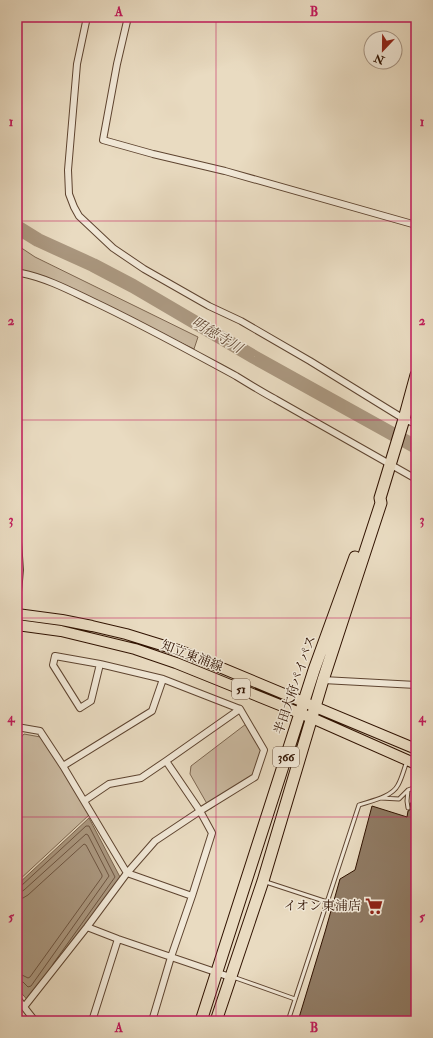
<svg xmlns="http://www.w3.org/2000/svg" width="433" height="1038" font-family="'IM FELL Double Pica','Noto Serif JP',serif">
<rect width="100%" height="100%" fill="#e9dbc1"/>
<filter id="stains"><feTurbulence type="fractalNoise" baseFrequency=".005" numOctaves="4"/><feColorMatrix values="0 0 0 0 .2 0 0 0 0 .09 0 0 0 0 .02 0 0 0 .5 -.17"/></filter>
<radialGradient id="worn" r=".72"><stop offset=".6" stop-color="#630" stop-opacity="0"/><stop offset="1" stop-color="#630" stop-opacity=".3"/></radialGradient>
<path fill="#cab9a0" stroke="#7d6650" d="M17 245 35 257 198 337 194 349 59 285 33 275 17 276Z
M246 724 264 750 255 777 210 809 190 774 191 766Z
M24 734 46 738 89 815 17 882V742Z"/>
<path fill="#aa977f" stroke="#79624c" d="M89 818 120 877 30 1003 17 988V885Z"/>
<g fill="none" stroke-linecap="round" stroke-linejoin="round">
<path stroke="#6d5440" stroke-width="1" d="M17 888 21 886 86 826H89L115 877 53 964
M17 893 21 892 24 890 86 834 88 835 109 876 31 986 28 987 23 982 17 981
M17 899 23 898 28 895 84 844 86 845 102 875V877L30 977 28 978 22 975H17"/>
<path stroke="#aa977f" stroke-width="14" d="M17 227 38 240 93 265 133 286 254 357 416 447"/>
</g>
<path fill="#907b64" stroke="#301200" d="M410 803 416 804V1021H298L325 932 340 879 355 870 372 806 407 817 408 811 411 809Z"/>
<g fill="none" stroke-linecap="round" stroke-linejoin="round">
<g stroke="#5e4430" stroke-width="5">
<path id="service" d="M381 798 399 799 408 790 416 787
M408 808 407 801 408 790
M266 882 327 902
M233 977 295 999
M288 1021 359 805C371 801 392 797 398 785 402 778 404 769 407 761"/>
</g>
<g stroke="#5e4430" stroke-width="8">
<path id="minor" d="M87 17 77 64 68 170 69 194 74 207 79 216 113 248 144 269 209 306 241 321 310 361 404 419 416 424
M128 17 117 64 103 140 153 154 225 171 416 225
M17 276 21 273C46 278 69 290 92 301 141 324 188 350 236 376 249 384 262 392 275 399L416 479
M17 528 20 570 17 603
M323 680 416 685
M17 727 40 731 63 766 127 873 192 896
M63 766 152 711 163 679
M84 801 109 784 141 778 166 761 240 709
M87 927 118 939 230 977
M17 998 35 1021
M24 1007 87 927 127 873 155 841 200 811 255 777 264 750 240 709 163 679 100 664 55 656 53 665 80 708 91 701 100 664
M92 1021 118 939
M152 1021 171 957 192 896 212 833 200 811 166 761"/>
</g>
<g stroke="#301200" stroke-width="12">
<path id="primary" d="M17 614 62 620 92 626 126 634 181 651 416 749
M17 625 61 631 135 649 176 663 312 718 416 764"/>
</g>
<g stroke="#301200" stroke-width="13">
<path id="trunk" d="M201 1021 314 670 355 557
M216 1021 263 881 323 680 381 503 380 498 404 419 416 375"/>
</g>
<use href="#service" stroke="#f1e8d7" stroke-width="3"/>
<use href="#minor" stroke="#f1e8d7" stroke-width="6"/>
<use href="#primary" stroke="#e9dbc1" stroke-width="10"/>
<use href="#trunk" stroke="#e9dbc1" stroke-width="11"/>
</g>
<path fill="none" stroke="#c2185b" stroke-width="1" stroke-opacity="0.55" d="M216 17V1021M17 221H416M17 420H416M17 618H416M17 817H416"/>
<defs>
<g id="supermarket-bare" transform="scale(1.38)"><path d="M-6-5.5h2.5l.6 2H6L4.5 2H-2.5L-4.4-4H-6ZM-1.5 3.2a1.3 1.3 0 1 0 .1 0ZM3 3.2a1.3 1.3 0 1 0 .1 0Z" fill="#8f2418" stroke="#f1e8d7" stroke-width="2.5" paint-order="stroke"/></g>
</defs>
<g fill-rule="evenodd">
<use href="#supermarket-bare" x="374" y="906"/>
</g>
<g text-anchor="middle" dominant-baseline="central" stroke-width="3" stroke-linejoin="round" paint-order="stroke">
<g fill="#f1e8d7" stroke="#6a5240" stroke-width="1">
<rect x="232" y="679" width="18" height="20" rx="3"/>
<rect x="273" y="747" width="26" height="20" rx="3"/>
</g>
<g font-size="12" font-weight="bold" fill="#301200">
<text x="241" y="689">51</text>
<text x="286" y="757">366</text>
</g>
<g font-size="13" fill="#301200" stroke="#f1e8d7">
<text transform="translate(192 656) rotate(21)">知立東浦線</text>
<text transform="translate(295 685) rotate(-71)">半田大府パイパス</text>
</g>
<g font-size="13" fill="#301200" stroke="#f1e8d7" text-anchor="end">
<text x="361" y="906">イオン東浦店</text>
</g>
<g font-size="14" font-style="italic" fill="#614733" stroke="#f1e8d7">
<text transform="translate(217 335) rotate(31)">明徳寺川</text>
</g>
</g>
<rect width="433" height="1038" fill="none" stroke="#e9dbc1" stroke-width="44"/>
<g transform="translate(383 50) rotate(202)"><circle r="19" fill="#f1e8d7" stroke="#a49281"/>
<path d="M0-3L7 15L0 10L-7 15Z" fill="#8f2418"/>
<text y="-6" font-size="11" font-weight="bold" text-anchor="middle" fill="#301200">N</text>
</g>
<rect x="22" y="22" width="389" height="994" fill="none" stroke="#c2185b" stroke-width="1.5"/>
<g font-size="13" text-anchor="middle" font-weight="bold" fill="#c2185b">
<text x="119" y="16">A</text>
<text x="314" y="16">B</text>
<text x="11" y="126">1</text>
<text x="422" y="126">1</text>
<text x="11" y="325">2</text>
<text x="422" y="325">2</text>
<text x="11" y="524">3</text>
<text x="422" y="524">3</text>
<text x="11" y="722">4</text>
<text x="422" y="722">4</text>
<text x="11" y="921">5</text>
<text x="422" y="921">5</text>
<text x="119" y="1032">A</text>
<text x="314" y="1032">B</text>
</g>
<rect width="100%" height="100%" filter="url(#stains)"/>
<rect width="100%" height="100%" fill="url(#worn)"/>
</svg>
